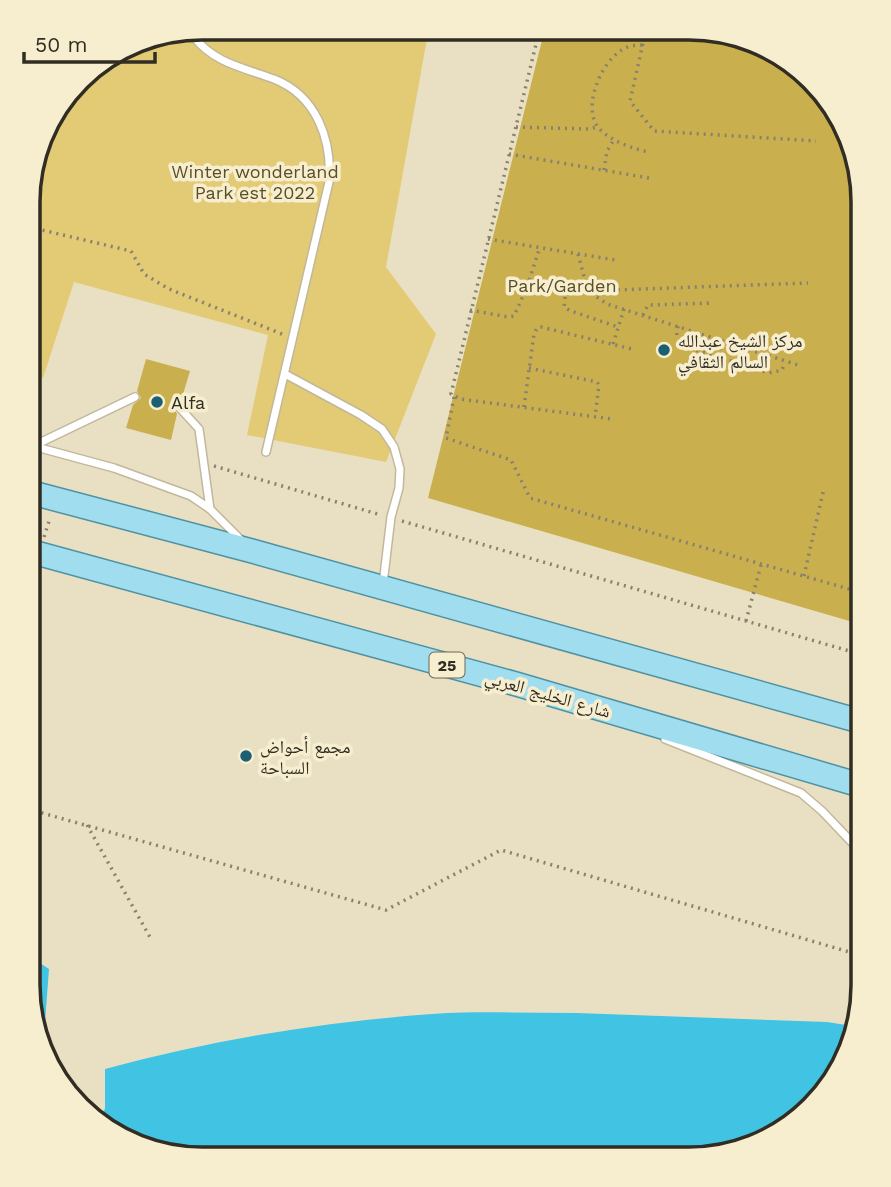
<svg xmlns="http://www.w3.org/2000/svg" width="891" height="1187" font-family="'Work Sans','Noto Naskh Arabic',sans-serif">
<rect width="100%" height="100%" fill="#e9e0c3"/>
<path fill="#e3ca74" d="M428 33 386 267 436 334 386 462 247 435 268 335 74 282 43 378 29 374 30 179 51 116 88 71 146 37Z"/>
<path fill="#41c3e4" d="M28 955 49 969 43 1049 28 985Z
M577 1013 827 1022 853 1026 834 1081 766 1141 689 1159 180 1158 105 1129 100 1124 105 1108V1069C212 1040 321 1022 432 1014 480 1011 529 1013 577 1013Z"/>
<path fill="#caaf4f" d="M712 30 786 58 845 125 863 202V625L428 498 544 32Z
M146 359 190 371 181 401 175 402 173 406 177 414 171 440 126 428 133 405 141 398 137 391Z"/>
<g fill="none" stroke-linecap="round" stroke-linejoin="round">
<g stroke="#c1b89c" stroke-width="10">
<path id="service" d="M194 37C214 63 244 68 274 79 317 96 332 140 329 182L266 452
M285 374 361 415 382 429 394 447 400 469 399 488 391 517 383 584
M179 407 199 429 210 509
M29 445 114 468 191 496 210 509 241 540
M33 446 135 397
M665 739 801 793 822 811 863 854"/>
</g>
<g stroke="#5092a1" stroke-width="26">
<path id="primary" d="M29 492 252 551 863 722
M29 551 516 684 863 786"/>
</g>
<path stroke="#87816e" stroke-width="3.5" stroke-dasharray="2 5" stroke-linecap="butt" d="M646 30 630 101 654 131 816 141
M539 32 451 394 460 399 612 419
M642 45C639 46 635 45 631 46 605 52 583 101 596 124 604 139 633 149 649 152
M516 127 589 129 597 127
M509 154 649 178
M604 170 607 151 615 138
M29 227 131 251 144 274 169 289 282 334
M488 239 615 260
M578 254 588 291 607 304 801 366
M527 287 588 291 808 283
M566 290 564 307 571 311 618 327
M470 310 508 317 514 316 527 287 540 247
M643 315 648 305 713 303
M678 326C675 337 678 340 686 347L769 373 782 370 785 362
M613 344 624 309
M719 357 722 341
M529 368 597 382 599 385 595 417
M454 397 446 438 511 460 530 498 863 593
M524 407 534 334 537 328 541 327 632 349
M214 466 381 515
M402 521 863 655
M44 537 50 518
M804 576 824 488
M746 621 761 565
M28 809 386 910 501 850 863 956
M87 825 151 939"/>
<use href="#service" stroke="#fff" stroke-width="7"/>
<use href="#primary" stroke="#a0deef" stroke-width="23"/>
</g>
<g fill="#1b6072" stroke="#f7eed0" stroke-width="2.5">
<circle cx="664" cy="350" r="7"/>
<circle cx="157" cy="402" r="7"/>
<circle cx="246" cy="756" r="7"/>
</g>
<g text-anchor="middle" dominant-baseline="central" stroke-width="7" stroke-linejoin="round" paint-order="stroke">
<rect fill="#f7eed0" stroke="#6c6756" stroke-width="2" x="429.5" y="652.5" width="35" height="25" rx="5"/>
<g font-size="16" font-weight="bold" fill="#312d22">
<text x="447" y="665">25</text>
</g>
<g font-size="18" fill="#594e26" stroke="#f7eed0">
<text x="255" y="171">Winter wonderland<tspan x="255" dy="21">Park est 2022</tspan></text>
<text x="562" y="285">Park/Garden</text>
</g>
<g font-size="18" fill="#312d22" stroke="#f7eed0" text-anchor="start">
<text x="678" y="340">مركز الشيخ عبدالله<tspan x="678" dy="21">السالم الثقافي</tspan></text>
<text x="171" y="402">Alfa</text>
<text x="260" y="746">مجمع أحواض<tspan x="260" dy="21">السباحة</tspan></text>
</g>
<g font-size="18" fill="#312d22" stroke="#f7eed0">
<text transform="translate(548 694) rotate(16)">شارع الخليج العربي</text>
</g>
</g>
<path d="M0 0H891V1187H0ZM202 40H689A162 162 0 0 1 851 202V985A162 162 0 0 1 689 1147H202A162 162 0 0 1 40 985V202A162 162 0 0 1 202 40Z" fill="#f7eed0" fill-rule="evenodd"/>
<path fill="none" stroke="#312d22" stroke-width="3.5" d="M202 40H689A162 162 0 0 1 851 202V985A162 162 0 0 1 689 1147H202A162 162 0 0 1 40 985V202A162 162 0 0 1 202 40Z"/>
<path d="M24 52v10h131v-10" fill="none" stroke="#312d22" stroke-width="3.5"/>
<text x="35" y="52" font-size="21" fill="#312d22" stroke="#f7eed0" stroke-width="5" paint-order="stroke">50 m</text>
</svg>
